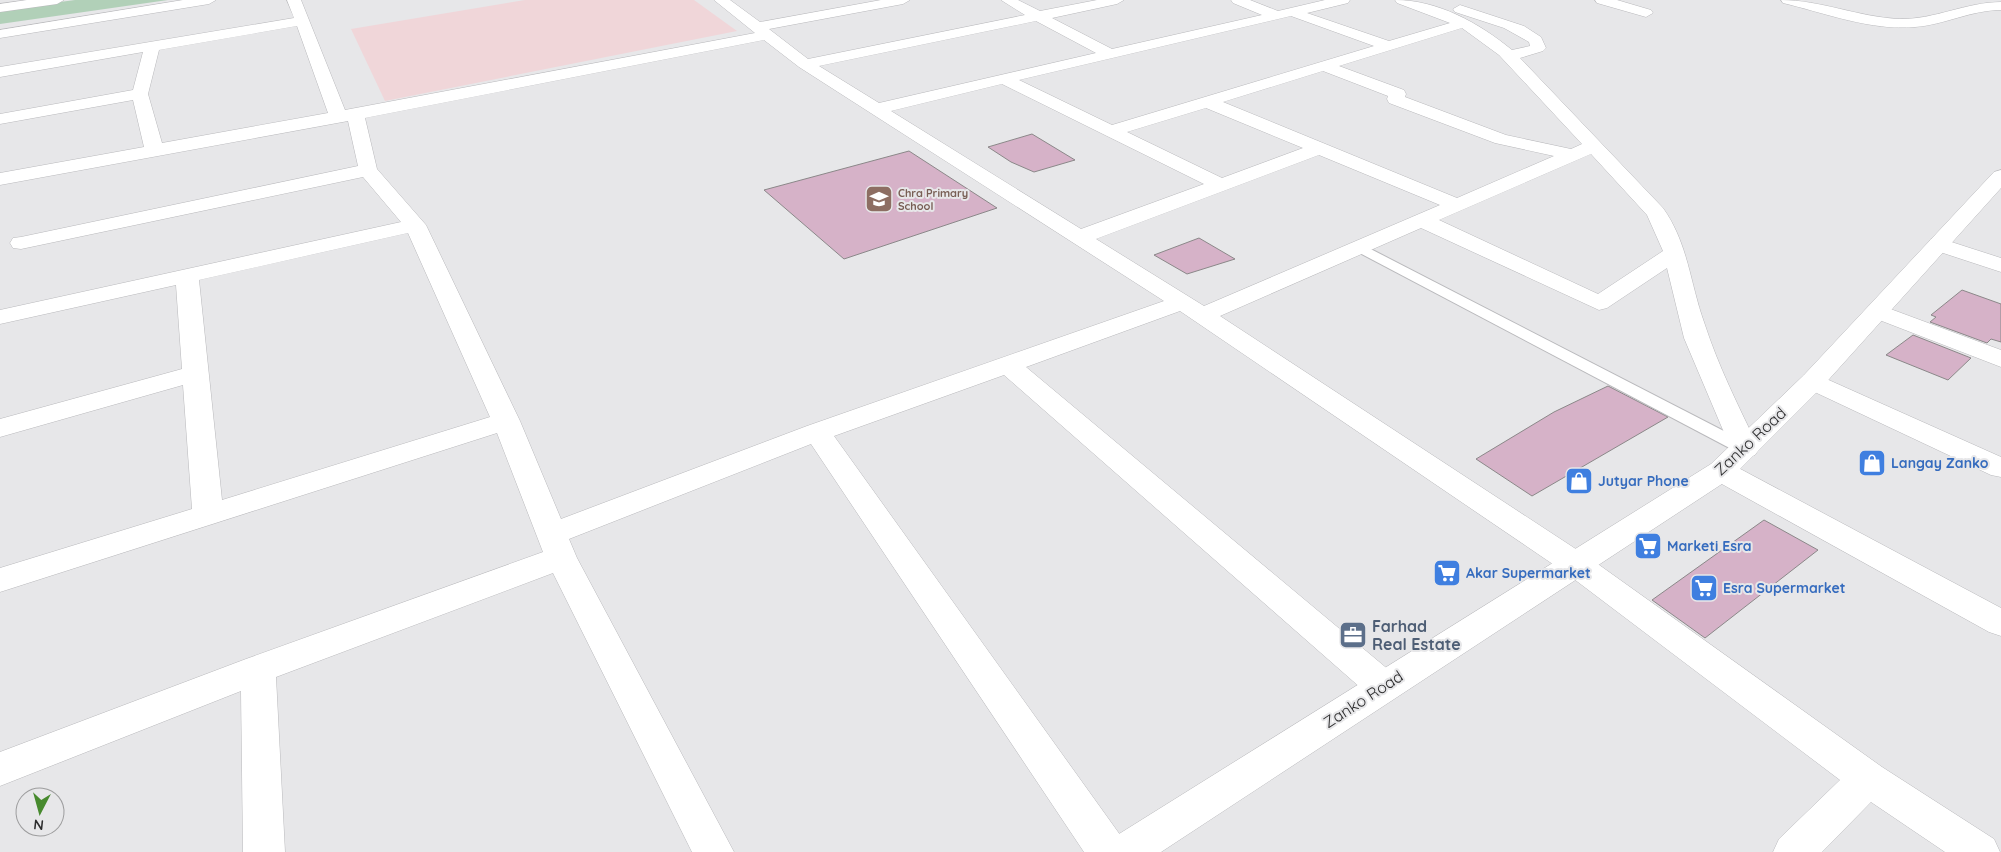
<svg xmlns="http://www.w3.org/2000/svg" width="2001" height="852" font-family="Quicksand,sans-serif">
<rect width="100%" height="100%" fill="#e7e7e9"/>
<path fill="#f0d6d9" d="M525 0H694L737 31 385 101 351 29Z"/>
<path fill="#b1d0b8" d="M75 0H168L0 24V10Z"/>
<path fill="#d6b2c8" stroke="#8b8889" d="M1032 134 1075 160 1034 172 1011 162 988 147Z
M909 151 997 208 844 259 764 190Z
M1199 238 1235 259 1187 274 1154 255Z
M1962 290 2001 304V342L1991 339 1987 343 1930 322 1936 317 1931 315Z
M1913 335 1971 358 1948 380 1886 355Z
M1608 386 1668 417 1532 496 1476 459 1554 412Z
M1764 520 1818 550 1705 638 1652 600Z"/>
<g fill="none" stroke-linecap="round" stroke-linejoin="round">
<g stroke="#b9b9bc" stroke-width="2">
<path id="lane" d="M1359 243 1751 445 1753 449 1751 453H1739L1354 250 1353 247Z"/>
</g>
<g stroke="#b9b9bc" stroke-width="1">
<path id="street" d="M183 0H216L209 4 0 38V30Z
M287 0H301L345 110 755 33 714 0H730L760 22 881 0H910L903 4 769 29 808 59 1025 15 1001 0H1018L1040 11 1097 0H1124L1117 4 1052 18 1112 49 1262 15 1233 3 1231 0H1250L1278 11 1325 0H1350L1348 3 1307 13 1389 41 1450 23 1397 3 1395 0C1438 0 1479 23 1512 50L1530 46 1529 42 1504 28 1455 12 1453 9 1460 5 1524 26 1541 37 1546 48 1543 51 1520 58 1663 208C1688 243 1690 283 1704 322 1718 366 1739 407 1759 449L1755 455 1745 458 1735 455 1731 449 1684 338 1667 268 1607 308 1599 310 1421 228 1220 316 1588 557 1882 767 1994 839 2000 852H1945L1871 802 1822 852H1773L1779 839 1840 780 1566 573 1180 311 1026 367 1396 676 1401 686 1396 696 1383 700 1370 696 1004 375 834 436 1123 839 1129 852H1084L811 444 569 539 577 558 734 852H692L553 573 276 677 285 852H243L241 691 0 786V752L246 659 543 552 497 433 0 592V568L192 509 183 385 0 437V419L182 369 176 285 0 324V310L401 222 363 177 21 249 13 248 10 243 13 238 21 237 358 166 348 121 0 185V173L144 147 133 100 0 124V114L133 90 143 52 0 77V67L294 18ZM1291 16 1374 46 1112 125 1019 80ZM1036 21 1096 53 879 103 819 66ZM297 26 328 113 162 143 148 94 159 50ZM1462 28 1499 55 1582 144 1571 149 1506 135 1405 97 1406 94 1404 90 1339 66ZM764 40 799 67 1164 301 807 426 561 519 520 421 426 225 377 169 365 118ZM1323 71 1388 96 1387 99 1389 103 1495 143 1554 156 1457 198 1223 102ZM1002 84 1204 184 1081 229 891 111ZM1206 108 1303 148 1222 178 1127 132ZM1591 154 1647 215 1663 251 1598 294 1439 220ZM1319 155 1440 205 1204 306 1096 239ZM408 233 490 417 222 500 199 280Z
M1595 0H1617L1651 10 1653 13 1646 17 1597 3Z
M1781 0C1821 0 1858 17 1899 19 1934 20 1966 2 2001 2V10C1971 10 1944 25 1915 27 1871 31 1825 13 1783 3Z
M1939 238 2001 258V272L1931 249 1928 244 1931 239Z
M1877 304 2001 350V367L1869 316 1865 311 1869 306Z
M1813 373 2001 457V477L1991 475 1804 387 1800 381 1804 375Z
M1721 462 1731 464 2001 608V636L1989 632 1711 478 1707 471 1711 464Z"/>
</g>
<g stroke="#b9b9bc" stroke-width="1">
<path id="secondary" d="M2001 170V188L1822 387 1731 478 1161 852H1105L1111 839 1711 464 1804 375 1994 172Z"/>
</g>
<g stroke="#b9b9bc" stroke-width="1">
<path id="primary" d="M27 0H64L57 4 0 12V4Z"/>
</g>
<use href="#lane" fill="#fff" fill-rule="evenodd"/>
<use href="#street" fill="#fff" fill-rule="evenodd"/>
<use href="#secondary" fill="#fff" fill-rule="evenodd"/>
<use href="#primary" fill="#fff" fill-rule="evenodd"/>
</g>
<defs>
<g id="school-square" transform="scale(1.4375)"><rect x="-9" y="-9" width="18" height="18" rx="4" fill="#8d6e63" stroke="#e7e7e9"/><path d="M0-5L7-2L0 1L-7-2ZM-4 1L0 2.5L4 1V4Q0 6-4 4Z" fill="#fff"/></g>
<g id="shop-square" transform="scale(1.4375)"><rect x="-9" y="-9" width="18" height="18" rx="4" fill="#3f7fe0" stroke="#e7e7e9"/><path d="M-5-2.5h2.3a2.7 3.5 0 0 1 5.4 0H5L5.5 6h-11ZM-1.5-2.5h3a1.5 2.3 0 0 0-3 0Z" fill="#fff"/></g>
<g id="supermarket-square" transform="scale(1.4375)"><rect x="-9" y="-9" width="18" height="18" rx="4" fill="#3f7fe0" stroke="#e7e7e9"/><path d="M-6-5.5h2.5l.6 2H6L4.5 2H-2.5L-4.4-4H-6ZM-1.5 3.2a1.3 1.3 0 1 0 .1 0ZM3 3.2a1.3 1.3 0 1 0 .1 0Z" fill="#fff"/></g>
<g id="office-square" transform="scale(1.4375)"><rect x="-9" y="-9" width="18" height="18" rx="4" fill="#5c6f8a" stroke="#e7e7e9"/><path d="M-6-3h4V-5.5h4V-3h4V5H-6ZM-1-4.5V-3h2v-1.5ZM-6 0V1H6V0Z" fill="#fff"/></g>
</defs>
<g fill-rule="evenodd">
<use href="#school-square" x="879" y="199"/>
<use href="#shop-square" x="1872" y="463"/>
<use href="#shop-square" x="1579" y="481"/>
<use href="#supermarket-square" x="1648" y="546"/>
<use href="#supermarket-square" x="1447" y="573"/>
<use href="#supermarket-square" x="1704" y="588"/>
<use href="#office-square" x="1353" y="635"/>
</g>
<g text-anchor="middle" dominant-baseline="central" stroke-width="4" stroke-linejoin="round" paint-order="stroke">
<g font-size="11" font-weight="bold" fill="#785e54" stroke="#e7e7e9" text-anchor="start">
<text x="898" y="193">Chra Primary<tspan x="898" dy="13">School</tspan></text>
</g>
<g font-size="14" font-weight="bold" fill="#366cbe" stroke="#e7e7e9" text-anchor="start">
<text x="1891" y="463">Langay Zanko</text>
<text x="1598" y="481">Jutyar Phone</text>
<text x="1667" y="546">Marketi Esra</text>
<text x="1466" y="573">Akar Supermarket</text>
<text x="1723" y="588">Esra Supermarket</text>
</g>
<g font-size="16" fill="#2d2d2e" stroke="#e7e7e9">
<text transform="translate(1750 441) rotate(-43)">Zanko Road</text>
<text transform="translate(1363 699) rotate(-33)">Zanko Road</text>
</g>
<g font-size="16" font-weight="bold" fill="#4e5e75" stroke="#e7e7e9" text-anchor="start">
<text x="1372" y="626">Farhad<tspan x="1372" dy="18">Real Estate</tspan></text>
</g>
</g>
<g transform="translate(40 812) rotate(186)"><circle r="24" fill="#e7e7e9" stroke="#9d9d9e"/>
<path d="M0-4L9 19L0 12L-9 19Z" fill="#478a2e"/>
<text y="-8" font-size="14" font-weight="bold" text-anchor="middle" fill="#2d2d2e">N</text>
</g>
</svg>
